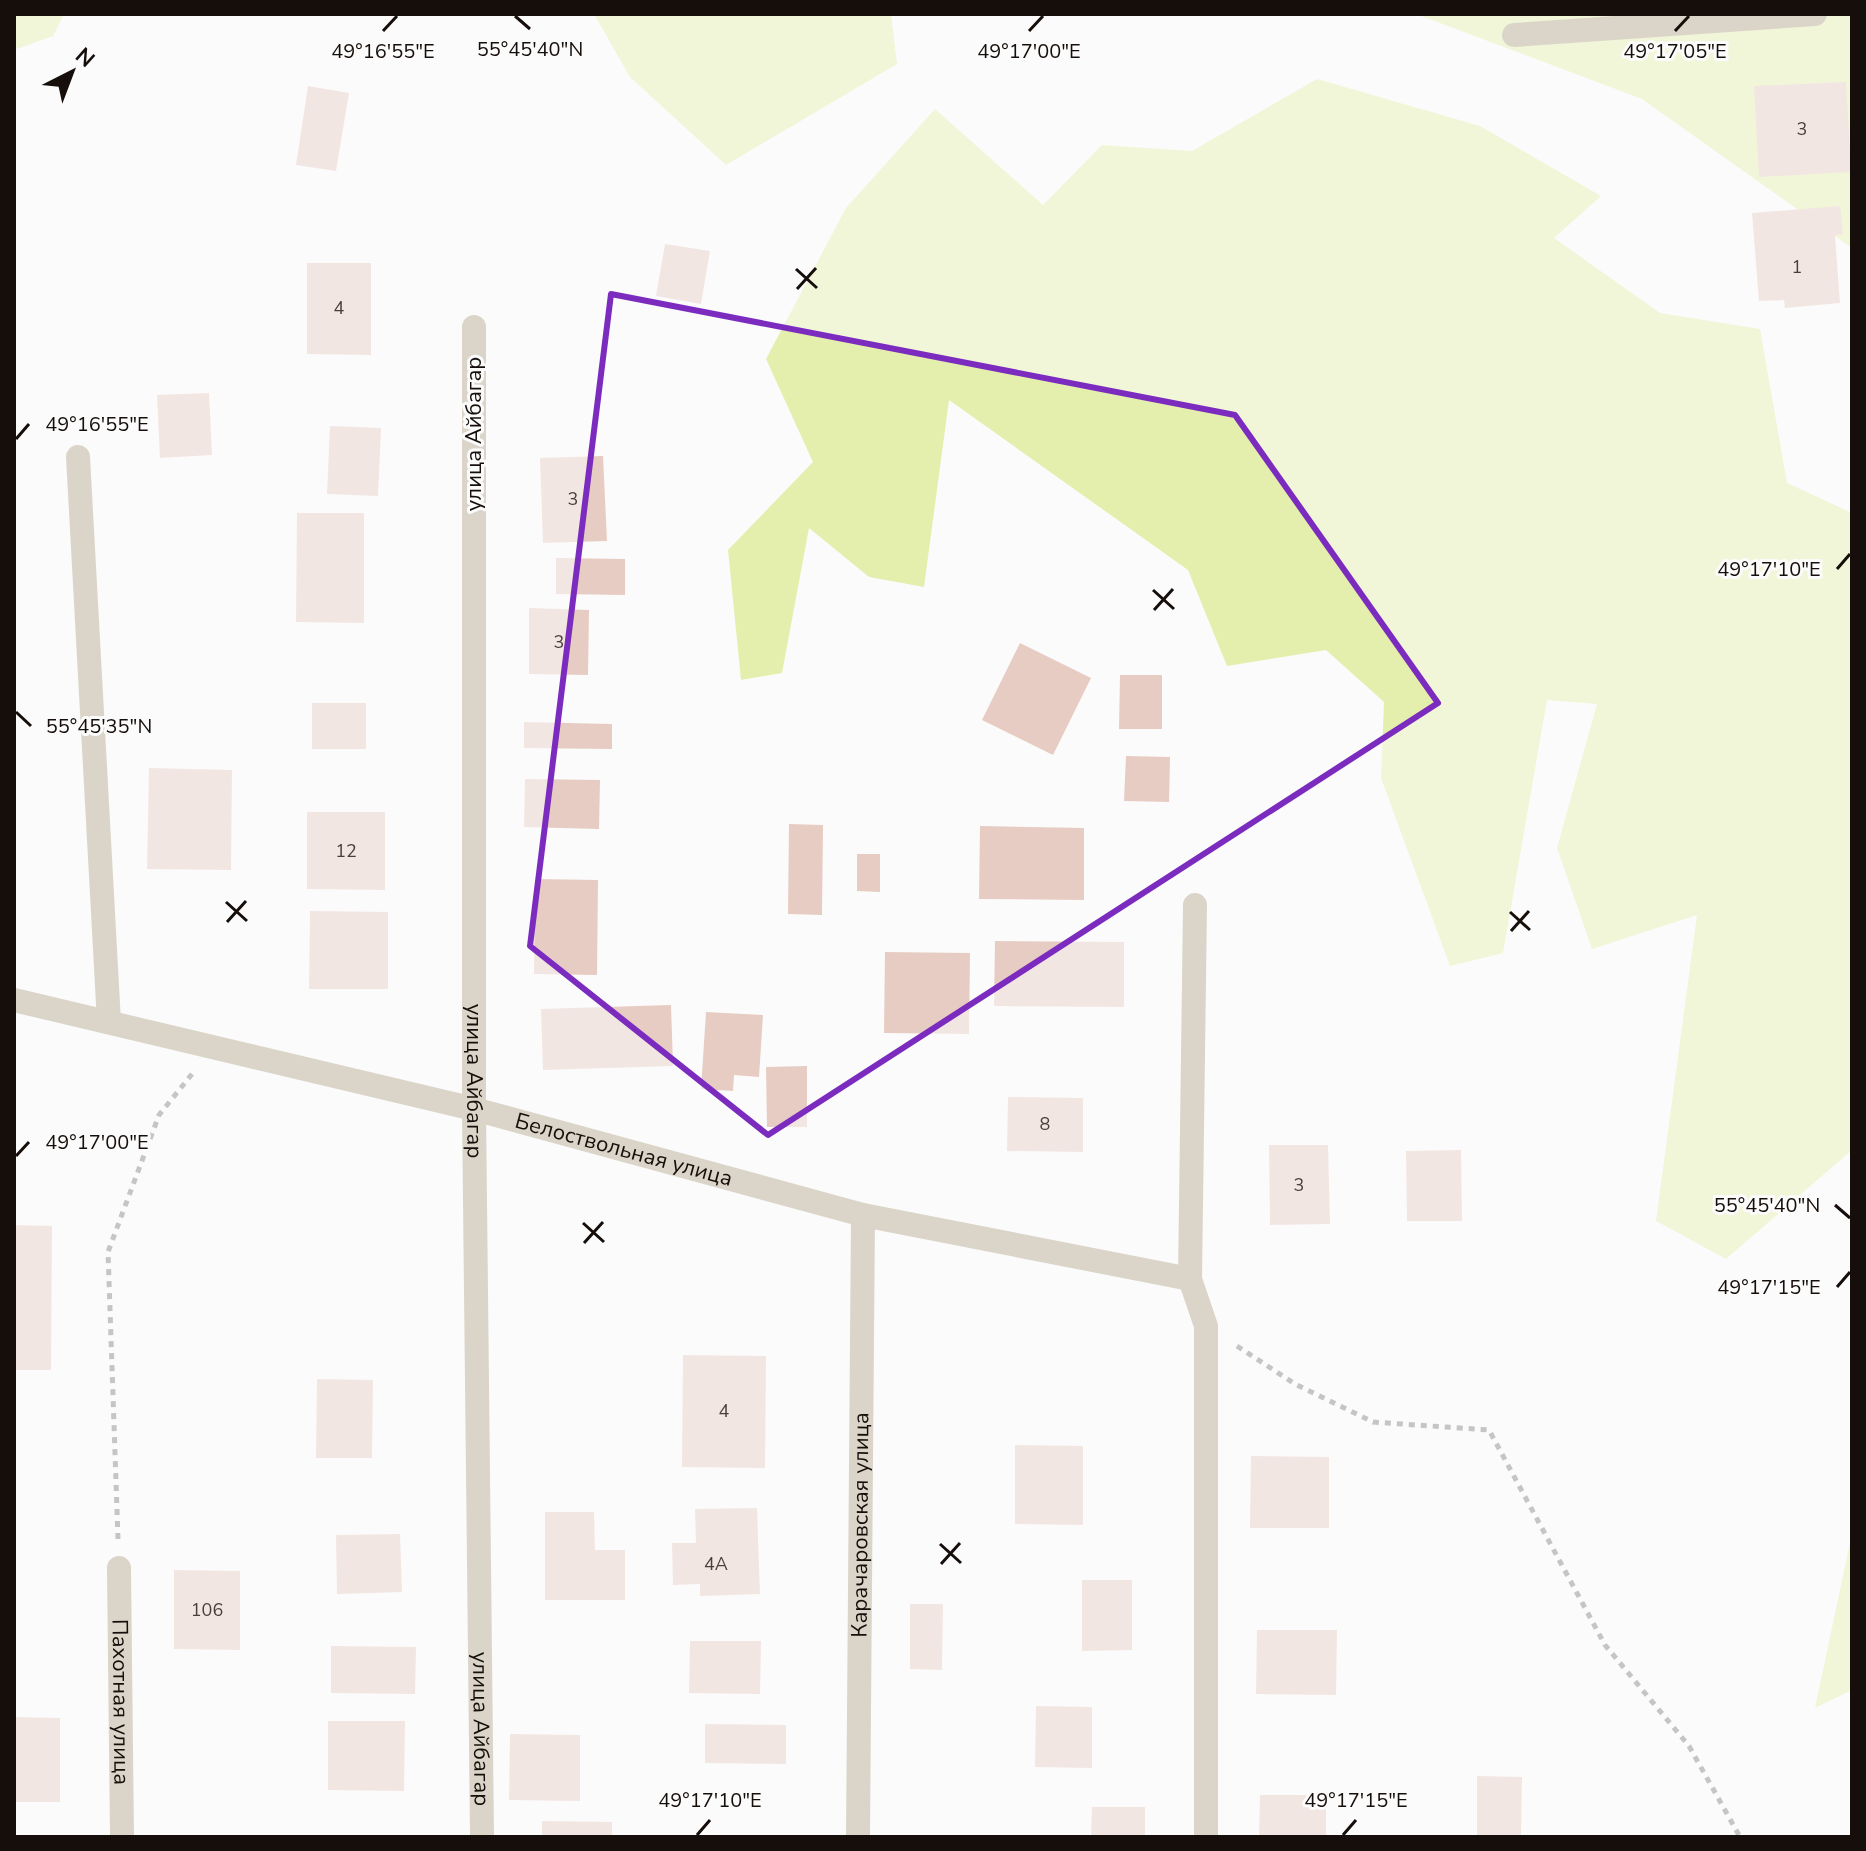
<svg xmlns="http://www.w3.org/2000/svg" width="1866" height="1851" font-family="'Nunito Sans',sans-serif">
<rect width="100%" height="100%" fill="#fbfbfb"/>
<path fill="#e4efae" d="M14 14H64L53 36 17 49 14 44Z
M594 14H891L897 64 726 165 630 77Z
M1416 14H1852V248L1642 99Z
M1317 79 1480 126 1601 196 1554 238 1660 313 1760 329 1787 483 1852 513V1150L1726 1259 1656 1221 1697 915 1592 949 1557 848 1597 704 1547 700 1503 953 1450 966 1381 778 1384 702 1326 650 1227 666 1188 570 949 400 924 587 869 577 809 528 782 673 741 680 728 550 813 462 766 359 846 208 935 109 1043 205 1102 145 1192 151Z
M1852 1533V1690L1815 1708Z"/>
<path fill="#e7ccc3" d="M1846 82 1851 172 1759 177 1754 86Z
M308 86 349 93 336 171 296 165Z
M1840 206 1843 234 1835 235 1840 303 1785 308 1784 300 1759 301 1752 213Z
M665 244 710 251 701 304 656 296Z
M307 263H371V355L307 354Z
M209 393 212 455 160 458 157 395Z
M330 426 381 428 378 496 327 494Z
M603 456 607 541 543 543 540 458Z
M297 513H364V623L296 622Z
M556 558 625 559V595L556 594Z
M529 608 589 610 588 675 529 674Z
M1020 643 1091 678 1053 755 982 720Z
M1120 675H1162V729H1119Z
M312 703H366V749H312Z
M524 722 612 724V749L524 748Z
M1126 756 1170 757 1169 802 1124 801Z
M149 768 232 770 231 870 147 869Z
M525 779 600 780 599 829 524 827Z
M307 812H385V890L307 889Z
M789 824 823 825 822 915 788 914Z
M980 826 1084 828V900L979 899Z
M857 854H880V892L857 891Z
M535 879 598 880 597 975 534 974Z
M310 911 388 912V989H309Z
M995 941 1124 942V1007L994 1006Z
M885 952 970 953 969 1034 884 1033Z
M671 1005 673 1066 543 1070 541 1009Z
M706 1012 763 1015 759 1077 734 1075 733 1091 701 1089Z
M807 1066V1127H767L766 1067Z
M1008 1097 1083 1098V1152L1007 1151Z
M1269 1145H1328L1330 1224 1270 1225Z
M1461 1150 1462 1221H1407L1406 1151Z
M14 1225 52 1226 51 1370H14Z
M683 1355 766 1356 765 1468 682 1467Z
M317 1379 373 1380 372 1458H316Z
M1015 1445 1083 1446V1525L1015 1524Z
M1251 1456 1329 1457V1528H1250Z
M757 1508 760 1594 700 1596V1584L673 1585 672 1543H696L695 1509Z
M545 1512H594L595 1550H625V1600H545Z
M400 1534 402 1592 337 1594 336 1535Z
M174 1570 240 1571V1650L174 1649Z
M1082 1580H1132V1650L1082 1651Z
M910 1604H943L942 1670 910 1669Z
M1257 1630H1337L1336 1695 1256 1694Z
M690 1641H761L760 1694 689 1693Z
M331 1646 416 1647 415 1694 331 1693Z
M1036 1706 1092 1707V1768L1035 1767Z
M14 1717 60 1718V1802H14Z
M328 1721H405L404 1791 328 1790Z
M705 1724 786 1725V1764L705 1763Z
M510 1734 580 1735V1801L509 1800Z
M1477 1776 1522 1777 1521 1837H1477Z
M1260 1795H1326V1837H1259Z
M1092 1807H1145V1837H1091Z
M542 1821 612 1822V1837H542Z"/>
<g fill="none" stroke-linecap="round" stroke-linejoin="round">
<path stroke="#888482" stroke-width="5" stroke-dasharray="6 6" stroke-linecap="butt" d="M1237 1346 1295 1384 1373 1422 1489 1430 1605 1645 1689 1746 1740 1837
M118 1539 108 1252 159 1115 192 1074"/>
<g stroke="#b2a78a" stroke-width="24">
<path d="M1514 35 1815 14"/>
<path id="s1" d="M474 327V1109L482 1837"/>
<path d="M78 457 109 1022"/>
<path d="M1195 905 1190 1279 1206 1326V1837"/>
<path id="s2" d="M14 1000 474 1109 863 1215 1190 1279"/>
<path id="s3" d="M119 1568 122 1837"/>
<path id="s4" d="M858 1837 863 1215"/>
</g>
</g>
<path d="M0 0H1866V1851H0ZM611 294 1235 415 1438 703 768 1135 530 946Z" fill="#fbfbfb" fill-opacity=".55" fill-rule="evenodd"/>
<path fill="none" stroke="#7b2cbf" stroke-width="6" stroke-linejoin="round" d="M611 294 1235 415 1438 703 768 1135 530 946Z"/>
<path fill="none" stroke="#160e0a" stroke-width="3" d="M515 16 530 29M383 31 397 16M1029 31 1043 16M1675 31 1689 16M796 269 817 288M797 289 816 268M16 439 29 424M1837 569 1850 554M1153 590 1174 609M1154 610 1173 589M16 712 31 726M226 902 247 921M1510 912 1530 930M227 922 246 901M1511 931 1529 911M16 1156 29 1142M1835 1205 1850 1218M583 1223 604 1242M584 1243 603 1222M1837 1287 1850 1272M940 1544 961 1563M941 1564 960 1543M697 1835 710 1820M1343 1835 1356 1820"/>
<g text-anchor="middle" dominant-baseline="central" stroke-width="6" stroke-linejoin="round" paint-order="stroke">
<g font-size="18" fill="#4a3e38">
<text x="1802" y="129">3</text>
<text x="1797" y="267">1</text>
<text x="339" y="308">4</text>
<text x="573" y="499">3</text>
<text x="559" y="642">3</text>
<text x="346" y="851">12</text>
<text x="1045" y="1124">8</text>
<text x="1299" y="1185">3</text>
<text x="724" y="1411">4</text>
<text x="716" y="1564">4А</text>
<text x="207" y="1610">106</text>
</g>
<g font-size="22" fill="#160e0a" stroke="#fbfbfb">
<text transform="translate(474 434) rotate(-90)">улица Айбагар</text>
<text stroke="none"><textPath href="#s1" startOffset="754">улица Айбагар</textPath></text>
<text stroke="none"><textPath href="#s2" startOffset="628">Белоствольная улица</textPath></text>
<text stroke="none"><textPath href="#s4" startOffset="312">Карачаровская улица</textPath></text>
<text stroke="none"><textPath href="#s3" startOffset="134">Пахотная улица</textPath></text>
<text stroke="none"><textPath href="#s1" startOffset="1402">улица Айбагар</textPath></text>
</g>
</g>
<g font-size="20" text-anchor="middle" fill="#160e0a" stroke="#fbfbfb" stroke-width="6" stroke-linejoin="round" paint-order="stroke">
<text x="530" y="56">55°45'40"N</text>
<text x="383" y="58">49°16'55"E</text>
<text x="1029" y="58">49°17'00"E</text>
<text x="1675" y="58">49°17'05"E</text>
<text x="97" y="431">49°16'55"E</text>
<text x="1769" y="576">49°17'10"E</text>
<text x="99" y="733">55°45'35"N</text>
<text x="97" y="1149">49°17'00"E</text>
<text x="1767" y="1212">55°45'40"N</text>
<text x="1769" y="1294">49°17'15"E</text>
<text x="710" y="1807">49°17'10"E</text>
<text x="1356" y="1807">49°17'15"E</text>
</g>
<rect width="1866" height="1851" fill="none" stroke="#160e0a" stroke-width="32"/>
<g transform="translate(72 72) rotate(42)" stroke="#fbfbfb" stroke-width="6" paint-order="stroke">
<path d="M0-6L14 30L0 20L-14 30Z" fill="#160e0a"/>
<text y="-12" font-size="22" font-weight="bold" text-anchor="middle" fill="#160e0a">N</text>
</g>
</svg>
